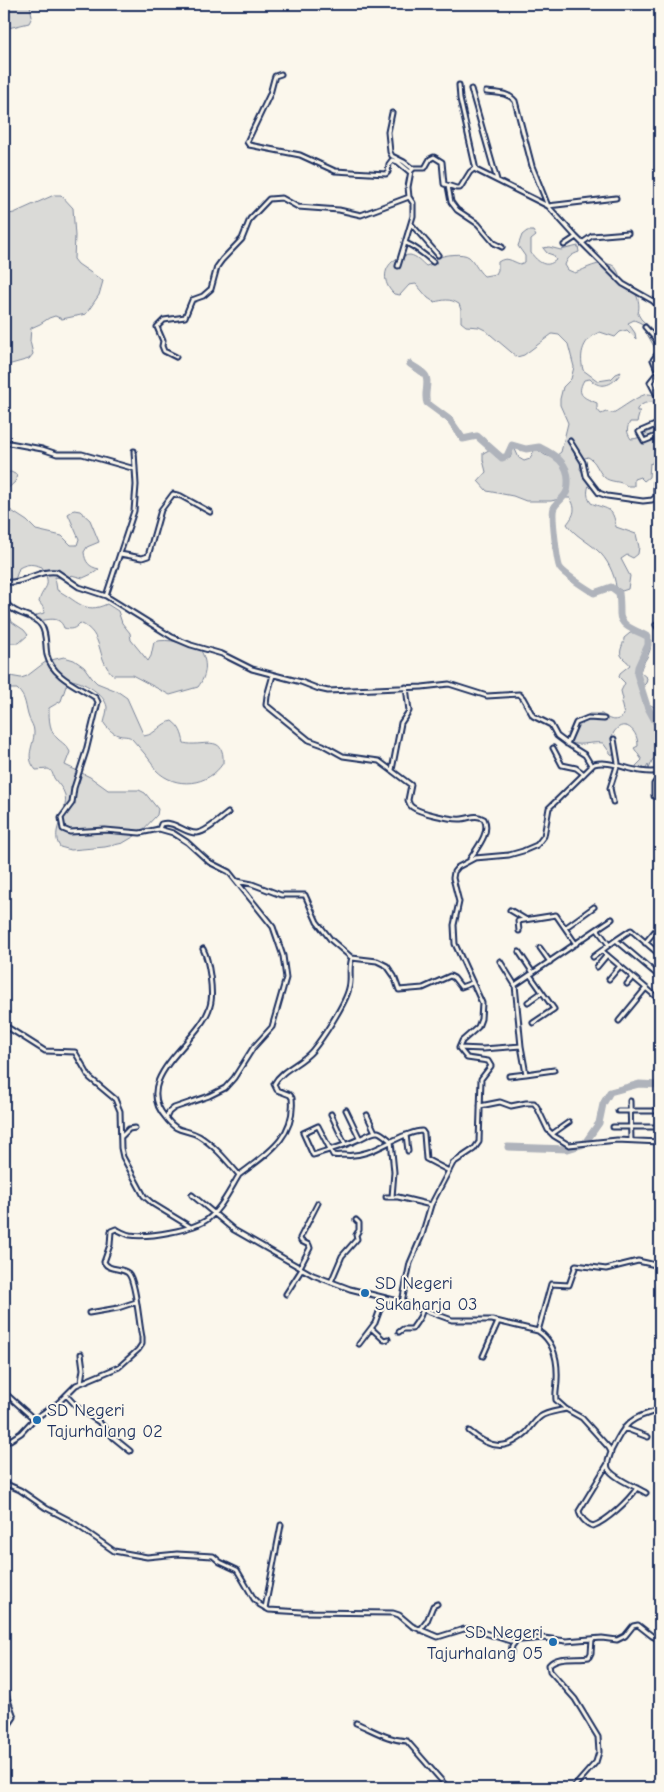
<svg xmlns="http://www.w3.org/2000/svg" width="664" height="1792" font-family="'Comic Neue',sans-serif">
<rect width="100%" height="100%" fill="#fbf7ec"/>
<filter id="ink" filterUnits="userSpaceOnUse"><feTurbulence type="fractalNoise" baseFrequency=".02" numOctaves="2"/><feDisplacementMap in="SourceGraphic" scale="10" xChannelSelector="R" yChannelSelector="G"/><feConvolveMatrix kernelMatrix="1 2 1 2 8 2 1 2 1" color-interpolation-filters="sRGB"/></filter>
<g filter="url(#ink)">
<path fill="#dadad7" stroke="#7a849a" d="M4 4H30L32 17 29 23 4 29Z
M54 195H61L73 208 75 236 74 259 78 264 103 281 99 295 86 314 62 319 55 316 49 318 40 324 31 328 30 341 33 354 29 359 4 366V215L14 213Z
M527 231H533L536 236 531 240V253C538 262 546 269 556 260L553 255 547 253 543 248 549 247 561 250 578 246 579 252C571 255 568 257 565 265L568 270 575 273C586 269 599 260 612 265 618 268 619 276 622 281 625 285 628 286 631 289 639 295 640 305 638 314L641 319 660 337V345L656 350 641 323 634 320 628 323 635 333 636 339 627 330 620 332 615 337 600 332C583 339 579 353 583 370L598 381 611 379 616 374 621 372C615 384 601 391 590 379L584 380C575 396 585 398 597 403V409L601 414 606 412 613 413C621 409 641 393 649 394 652 394 657 397 660 398V405C653 400 642 402 637 409V411H640L637 422H630C626 429 627 433 631 439 643 439 649 429 660 427V463L654 460 651 464 650 463 649 477 644 481 640 477 634 479V486H627C620 480 610 483 604 477 597 470 597 462 588 457L582 459 580 469 584 474 591 479C588 488 585 494 591 503 606 510 613 505 616 527L636 534 639 547 638 554 633 558 627 555 621 559 630 576 628 589 622 591 616 587C615 575 607 558 597 550 587 541 574 535 567 524 574 515 577 509 570 498H564L551 501H526L513 496 487 491 478 481 486 472 483 460V453L489 450C496 457 499 461 510 458L514 447 519 458 524 461 530 459 535 448 545 455 551 457 556 456 561 452 568 423 560 405V399L563 387 571 379 574 367 568 344 559 335 552 334 524 355 517 357 485 330 479 327 466 326 461 322V310L459 304C449 298 444 300 434 302L428 298 416 284 409 285 400 295 394 294C382 283 382 266 398 258 402 257 405 255 410 255 417 256 421 262 426 266L432 264C434 261 434 260 437 258 443 255 463 252 469 257 474 261 477 270 484 276L496 274 498 270V262C507 256 511 261 520 264L525 262V256L518 246 522 235Z
M11 472 17 475 15 482 4 492V473Z
M4 506 27 521 36 530 62 536 71 545H77L79 539 68 514 74 510 80 511 90 520 99 542 87 547 84 552C85 562 89 567 99 569L94 573 83 578 71 575 67 579 55 577 57 590C77 600 84 615 107 604L118 611 122 623 130 633 131 640 148 661 151 656 154 642C170 637 185 645 200 649 208 662 207 675 198 687L170 695 132 675H113C95 657 105 634 80 623 75 629 71 630 64 628 59 614 47 621 35 621L37 615 44 613 43 607 39 602C42 586 54 589 42 567 33 564 28 563 19 568L14 583 4 585Z
M7 607 12 622 24 630 28 635 19 643H6L4 640V608Z
M630 633C642 632 653 636 650 650 648 658 642 663 640 672L647 678 646 683 643 686C646 710 645 699 660 711V757L653 759 649 769 648 764 645 772 643 766 641 773 636 771V766L642 760 634 748 638 746C638 726 618 716 611 739L616 746 615 756 611 754 603 743C592 741 576 748 568 741L567 733 589 714H602C609 720 616 723 624 715L621 702 623 699 621 691 625 683 619 677 620 673 630 665C628 661 623 660 621 655 619 650 624 644 624 638Z
M64 657 74 660 84 667 92 678 97 683 117 691 127 698 144 736C157 734 160 723 172 721 180 727 182 733 184 743 201 748 225 732 223 763 209 786 175 790 156 770 154 768 153 765 152 763 146 755 139 747 132 739 129 735 123 737 118 735 112 733 107 728 104 723 105 718 107 712 107 707 105 694 82 681 71 680L66 686 61 701 49 708C49 719 49 732 59 740 64 744 67 746 70 752L65 765 90 777 108 790H139L145 793 158 809 157 815 140 833 123 843 105 847 71 850 60 847C49 830 69 813 65 795 63 788 58 784 54 778 53 775 52 770 48 769 44 769 40 770 36 770 24 756 34 747 34 732 34 726 31 723 29 718 25 707 27 698 17 689H4V675L21 678 27 676 44 663 51 660Z"/>
<g fill="none" stroke-linecap="round" stroke-linejoin="round">
<path stroke="#afb3bb" stroke-width="7" d="M410 364C414 367 421 370 424 374 431 380 423 394 427 403L450 420 463 439 477 436 502 458 507 456 512 445 526 449 539 447C555 455 569 463 568 482 568 486 568 490 566 493 563 499 556 503 554 508 551 513 557 563 560 568 564 574 587 589 594 593L611 587 619 593C620 600 620 606 620 614 620 627 639 631 648 637V645L638 667 637 674 647 706 660 730
M508 1147 568 1149 581 1145 585 1143 599 1123 603 1104 610 1092 639 1084 660 1085"/>
<g stroke="#1b2f5e" stroke-width="7">
<path id="minor" d="M281 74 275 76 274 79 270 94 247 142 249 145 300 155 335 171 386 174 388 172 389 164 392 160 398 162 410 172
M459 85 460 99 476 170
M471 89 497 180
M486 92C497 93 508 92 515 101L532 166 548 206 576 237 623 284 653 301 660 307
M392 113 388 132 390 152 392 156 404 162 413 169
M448 186 451 202 457 210 478 224 494 243 502 247
M412 225 438 255
M406 243C415 247 425 255 433 262
M582 243 592 236 628 233
M564 245 576 237
M398 266 413 216V203L409 197
M645 327 660 344
M660 350 653 360 658 372 650 382 660 401
M176 357 164 351 162 346 163 341 157 327 164 320 185 317 192 300 203 296 211 289 217 267 222 260 242 239 250 219 269 199 282 198 298 207 339 210 361 215 409 197 408 187 411 171 414 168H425L430 159 434 157 442 162 444 184 456 188H460L470 172 474 169 548 206 616 198
M659 435 644 441 639 432 660 423
M570 441 583 462 586 476 599 493 607 496 643 501 652 500 656 497 660 502
M4 442 42 449 57 454H82L135 469
M656 497V482L660 477
M120 554 142 558 148 556 161 510 173 494 181 496 210 512
M4 582C22 585 39 569 57 572L79 587 106 596 172 637 191 645 222 654 252 669 301 682 319 689 328 691 422 687 449 684 487 696 519 694 523 698 533 716 551 725 557 736 569 745 585 755 591 765
M106 596 134 511 136 485 134 451
M4 599C13 617 31 612 41 625 47 633 45 645 47 655 52 677 79 687 96 698L98 702 86 751 74 788 72 803 61 818 63 829 70 832 105 830 140 833 159 829 173 833 187 842 209 862 229 872 273 927 283 956 286 978 272 1027 253 1048 234 1078 225 1088 209 1096 174 1108 169 1112 166 1118C178 1134 185 1128 199 1136 215 1146 227 1161 239 1175 230 1190 222 1207 208 1219 193 1230 148 1238 130 1235 125 1234 120 1231 116 1229L111 1231 110 1245 104 1262C109 1271 120 1267 128 1273 136 1280 139 1325 142 1337V1344L138 1350 119 1367 76 1385 58 1403 34 1419 21 1433 4 1444
M656 625 660 631
M273 675 267 696 266 705 309 740 323 745 343 756 379 761 411 785 408 800C409 803 409 805 412 807 420 813 452 820 462 819 471 818 475 814 484 819 491 832 477 848 470 859
M567 744 576 723 588 718 604 719
M553 748 562 765 576 768 584 774
M392 770 401 723 409 711 406 687
M654 796V784L659 777 660 771
M613 802 610 788 618 763 614 739
M159 829 161 824C175 820 184 834 197 833 207 832 220 819 228 813
M237 881 252 884 281 895H305L317 922 331 940 352 958 377 961 387 966 394 976 399 990 423 988 450 976 454 978 461 987 472 983
M510 910 525 919
M565 928 594 907
M597 929 612 919
M519 931 518 921 556 915 576 944
M616 940 631 930 660 955
M645 943 659 926
M540 948 550 962
M602 951 646 988 619 1021
M519 952 533 973
M593 957 616 940 660 977
M500 961 515 985
M597 967 607 955
M530 975 554 1009 533 1023
M609 979 620 966
M627 984 633 977
M646 988 660 1000
M528 1002 542 992
M4 1025 45 1051 75 1052 90 1078 115 1099 120 1111 121 1148 123 1157 144 1196 153 1204 189 1226
M521 1046 515 985 597 929 609 945
M459 1048 483 1049 521 1046 526 1074 554 1070
M509 1076 526 1074
M630 1101 631 1140
M480 1106 500 1102 511 1106 526 1103H534L537 1107 548 1130 554 1136 569 1145 617 1140 660 1142
M346 1110 360 1139
M618 1111H660
M331 1114 345 1144
M367 1115 375 1132
M166 1118C130 1077 200 1043 210 1006 214 994 209 960 203 949
M613 1127H656
M552 1134 569 1122
M406 1135 408 1151
M121 1137 129 1129 135 1128
M239 1175C267 1154 296 1137 292 1098L290 1095 277 1090 274 1084C282 1069 301 1064 312 1051 322 1039 346 1003 349 988 352 978 348 968 352 958
M192 1195 234 1230 313 1275 350 1289 402 1302 410 1263 422 1235 431 1205 453 1163 474 1149 479 1142 481 1079 491 1066 488 1061 467 1058 459 1048 462 1041 478 1027 481 1019 482 1003 455 944 454 925 459 902 453 878 454 872 458 867 475 858 509 855 523 851 537 845 544 836 549 808 594 764C614 759 636 776 660 771
M386 1197H398L431 1205
M392 1197 394 1172 391 1141C387 1138 382 1133 378 1132 372 1131 365 1137 359 1139 345 1146 328 1150 313 1155L303 1133 318 1126 333 1155C337 1156 340 1155 344 1155 365 1158 384 1144 403 1136 410 1134 415 1131 422 1131L424 1134 426 1159 449 1171
M300 1267 310 1248 309 1245 301 1241 300 1238 318 1203
M331 1282 342 1256 357 1239 356 1235 359 1230V1223L356 1220
M286 1294 302 1269
M402 1302 452 1320H492L538 1331C555 1342 558 1361 557 1380 557 1387 555 1393 556 1400L566 1409 582 1418 609 1448 611 1452C610 1456 606 1463 608 1468 611 1477 638 1488 646 1493
M89 1313 118 1308 136 1302
M372 1329 384 1340 388 1339
M538 1331 551 1284 569 1285 576 1265 606 1269 638 1261 660 1266
M399 1332 403 1329H412C417 1321 420 1320 423 1309
M359 1344 375 1323 379 1312 386 1298
M483 1356 498 1322
M81 1382 83 1369 81 1354
M4 1392 34 1419
M66 1395 78 1408 99 1422 114 1438 130 1451
M624 1428 648 1437
M469 1431C490 1449 507 1451 527 1432 531 1427 535 1421 540 1417 546 1412 558 1411 566 1409
M611 1451C626 1423 628 1418 660 1410
M607 1465 579 1511C580 1517 586 1524 593 1526 607 1521 628 1501 637 1488
M4 1483 20 1490 46 1508 71 1521 114 1551 147 1557 177 1554 213 1556 220 1562 237 1570 254 1599 260 1605 269 1610 302 1612 393 1613 399 1615 412 1626 438 1637 464 1629H472L510 1641 544 1638 566 1641 602 1638 617 1640 625 1636 633 1626 638 1625 652 1636 660 1640
M265 1608 281 1525
M420 1630 427 1621 433 1606 437 1604
M511 1653 512 1646 516 1641
M4 1689 14 1717 4 1732
M356 1723C373 1730 388 1740 407 1741L448 1788
M573 1788 596 1762 599 1752 598 1737 575 1699 550 1671 549 1665C557 1655 577 1659 589 1657L591 1653 592 1639"/>
</g>
<use href="#minor" stroke="#fbf7ec" stroke-width="3"/>
</g>
</g>
<g fill="#1f6fb2" stroke="#fbf7ec" stroke-width="2">
<circle cx="365" cy="1293" r="5"/>
<circle cx="37" cy="1420" r="5"/>
<circle cx="553" cy="1642" r="5"/>
</g>
<g text-anchor="middle" dominant-baseline="central" stroke-width="4" stroke-linejoin="round" paint-order="stroke">
<g font-size="18" fill="#1b2f5e" stroke="#fbf7ec" text-anchor="start">
<text x="375" y="1283">SD Negeri<tspan x="375" dy="21">Sukaharja 03</tspan></text>
<text x="47" y="1410">SD Negeri<tspan x="47" dy="21">Tajurhalang 02</tspan></text>
<text x="543" y="1632" text-anchor="end">SD Negeri<tspan x="543" dy="21">Tajurhalang 05</tspan></text>
</g>
</g>
<rect width="664" height="1792" fill="none" stroke="#fbf7ec" stroke-width="20"/>
<rect x="10" y="10" width="644" height="1772" fill="none" stroke="#1b2f5e" stroke-width="2" filter="url(#ink)"/>
</svg>
